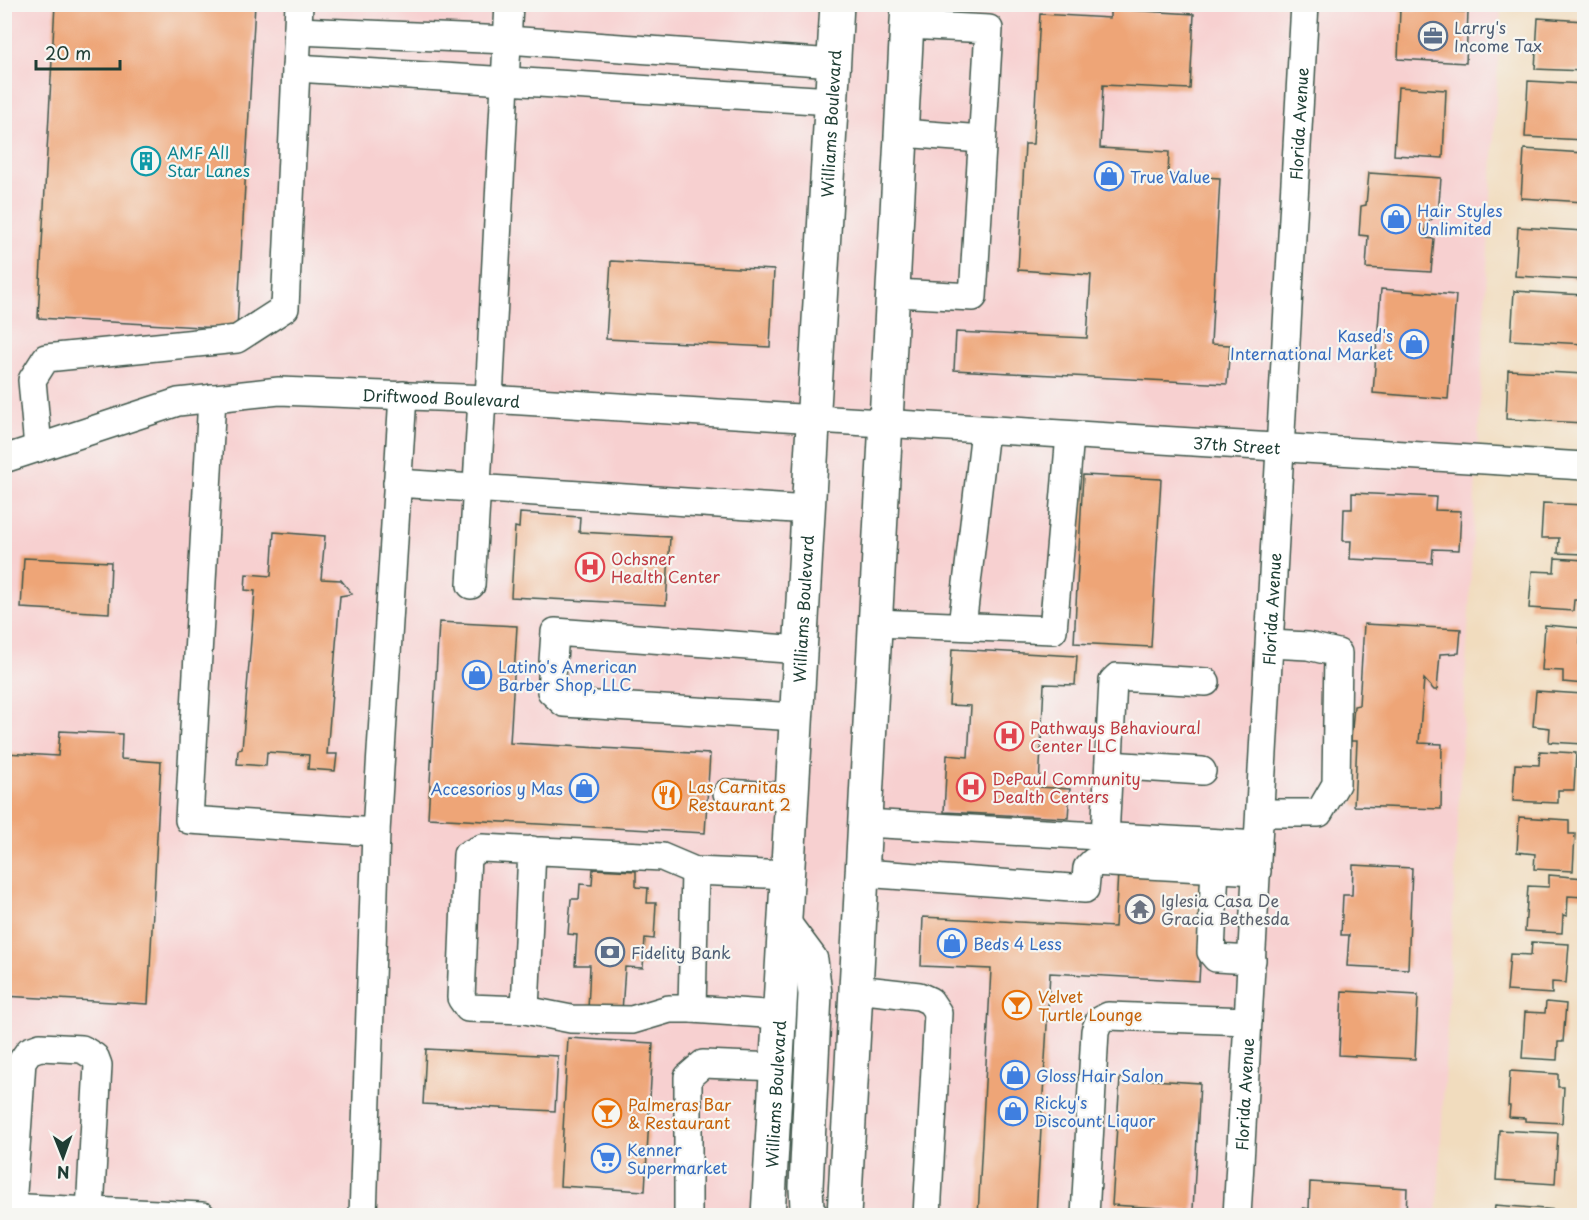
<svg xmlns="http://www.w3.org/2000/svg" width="1589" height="1220" font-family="'Playpen Sans',sans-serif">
<rect width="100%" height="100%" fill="#f6f6f2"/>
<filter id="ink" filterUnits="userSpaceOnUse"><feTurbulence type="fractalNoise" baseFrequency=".0167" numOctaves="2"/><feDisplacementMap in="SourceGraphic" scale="12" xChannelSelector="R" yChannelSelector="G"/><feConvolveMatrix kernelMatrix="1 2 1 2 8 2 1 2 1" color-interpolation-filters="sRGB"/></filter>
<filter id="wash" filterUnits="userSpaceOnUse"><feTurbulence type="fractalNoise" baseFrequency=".008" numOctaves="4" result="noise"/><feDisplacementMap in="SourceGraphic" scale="24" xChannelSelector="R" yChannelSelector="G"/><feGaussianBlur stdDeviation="1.35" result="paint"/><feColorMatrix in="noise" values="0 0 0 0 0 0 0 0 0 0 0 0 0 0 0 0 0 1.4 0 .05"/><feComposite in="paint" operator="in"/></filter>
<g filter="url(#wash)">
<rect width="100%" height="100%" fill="#f1dcbe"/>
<path fill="#f7d0d0" d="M8 5H1501L1437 1215 5 1216 4 81Z"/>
<g id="blocks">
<path fill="#eea577" d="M55 4H255L237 329 38 318Z
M1110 9 1194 14 1190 89 1103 85 1100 148 1169 152 1168 175 1220 178 1211 344 1230 345 1227 384 954 370 956 332 1087 338 1091 275 1018 270 1025 144H1033L1040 14 1110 18Z
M1400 9 1468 12 1466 63 1398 59Z
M1538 18 1584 21V71L1535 69Z
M1528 81 1584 84V140L1525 137Z
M1398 87 1446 90 1443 158 1394 155Z
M1524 149 1584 153V202L1521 198Z
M1369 173 1441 178 1438 214 1426 224 1425 238 1434 239 1431 272 1366 268 1368 236 1359 235 1361 206 1366 205Z
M1518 227 1584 231V280L1515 276Z
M611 261 774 270 770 347 606 339Z
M1381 289 1456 295 1448 399 1373 393Z
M1514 291 1584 295V344L1511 340Z
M1508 370 1584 374V423L1506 419Z
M1083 475 1161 479 1151 647 1074 643Z
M1352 493 1436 497 1435 510 1461 511 1459 550 1433 549 1432 563 1350 559 1351 541H1343L1344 509H1352Z
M1543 503 1584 505V554L1558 553 1559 538H1541Z
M520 513 580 517 579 532 670 537 666 605 511 597 515 527 519 528Z
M274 532 325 536 321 579 341 580 352 594 340 596 327 754H337L335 771 308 769 309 755 267 752 266 766 237 764 238 750 242 749 255 591 245 590 246 574 271 576Z
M24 558 111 562 109 613 21 608Z
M1555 558 1584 560V600H1574L1573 611 1529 608 1532 571 1554 572Z
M439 622 517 626 510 743 710 754 705 833 428 818Z
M1364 624 1461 629 1459 653 1440 654 1437 690H1434L1424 679 1419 743 1442 744 1441 809 1354 806 1357 741H1351L1354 706 1359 705Z
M1545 625 1581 628 1580 644H1584V684L1563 682V671L1542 670Z
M952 649 1077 656 1075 685 1044 684 1039 787 1070 789 1068 818 944 812 947 755 968 757 971 706 949 705Z
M1536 691 1583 694 1584 744 1549 742 1550 728 1533 726Z
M60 731 122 734 121 759 161 762 148 1004 4 996 5 753 58 756Z
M1540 751 1576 753 1574 790H1558V803L1513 801 1515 764 1539 765Z
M1519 817 1569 820V834H1575L1573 871 1534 869 1535 854 1517 852Z
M1353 865 1412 868 1408 969 1347 966 1349 935H1341L1343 895H1352Z
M593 869 636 871V887L648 888 647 903H656L654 939 645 938 643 968 625 967 622 1012 588 1010 590 965H575L577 935 568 934 571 899H579L580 884 592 885Z
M1118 872 1205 877 1199 981 1050 973 1036 1216H978L991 969 921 966 923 917 1115 927Z
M1549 875 1584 878V897L1568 896 1567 916 1563 915 1562 933 1525 931 1528 886 1549 887Z
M1532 942 1569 944 1566 983 1552 982V994L1507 991 1510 954 1531 955Z
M1342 991 1418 995 1415 1059 1339 1055Z
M1546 1002 1566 1004 1563 1042H1558L1557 1060 1522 1058 1525 1012 1545 1013Z
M568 1038 653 1043 645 1191 560 1186Z
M426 1049 558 1056 555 1111 423 1104Z
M1510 1071 1558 1074V1087H1564L1562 1123 1525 1121V1118L1509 1117 1510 1106H1508Z
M1120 1078 1200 1083 1193 1210 1112 1205Z
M1499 1130 1558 1133 1555 1184 1496 1180Z
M1310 1182 1407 1188 1406 1216H1303V1208L1309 1209Z
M1495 1205 1557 1210V1216H1494Z"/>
</g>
</g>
<g filter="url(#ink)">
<use href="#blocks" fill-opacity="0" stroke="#3e5549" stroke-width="1.5"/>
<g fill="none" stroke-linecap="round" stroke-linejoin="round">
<g stroke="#3e5549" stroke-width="30">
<g id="minor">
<path d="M298 31 507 40 834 63"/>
<path d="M296 68 832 101"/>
<path d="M902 133 982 139"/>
<path d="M894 293 973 297 989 29 907 25"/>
<path d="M212 398 189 820 376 832 403 395"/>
<path d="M489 399 509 4"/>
<path d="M38 448 32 380 46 358 237 339 285 308 299 4"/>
<path id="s1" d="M4 459 178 402 279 391 489 399 1584 466"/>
<path d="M397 483 809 510"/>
<path d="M471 585 482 399"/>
<path d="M876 623 1053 630 1070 435"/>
<path d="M962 626 985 430"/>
<path d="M797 717 564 703 551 691 555 632 801 650"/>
<path d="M1109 765 1202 771"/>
<path d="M727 793 792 797"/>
<path d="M1260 813H1319L1336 784 1338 653 1308 646 1270 644"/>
<path d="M865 823 1258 845"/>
<path d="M1105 837 1113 681 1117 677 1206 682"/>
<path d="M532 850 525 1010 468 1008 461 998 467 855 482 848 662 857 695 871 788 875"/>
<path d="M1215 868 1211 952 1216 958 1252 960"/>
<path d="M863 873 1085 889 1087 868 1093 862 1257 871"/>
<path d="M856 989 919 996 930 1001 938 1013 927 1216"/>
<path d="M692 1009 695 871"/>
<path d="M525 1010 571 1019 632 1020 669 1009H692L780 1015"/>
<path d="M4 1207 202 1216"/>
<path d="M12 1207 22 1061 29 1051 40 1047 82 1049 95 1057 98 1065 90 1211"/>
<path d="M363 1216 376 832"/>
<path d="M688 1216V1077L703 1064 777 1067"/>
<path d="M1085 1216 1095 1031 1099 1021 1108 1016 1248 1021"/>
<path id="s2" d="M1237 1216 1305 4"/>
</g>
</g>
<g stroke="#3e5549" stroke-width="36">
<g id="major">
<path d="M785 925 811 960 815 994 806 1187 807 1208 811 1216"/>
<path id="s3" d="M768 1216 837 4"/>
<path d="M844 1216 908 4"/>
</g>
</g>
<use href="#minor" stroke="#fff" stroke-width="27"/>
<use href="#major" stroke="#fff" stroke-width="33"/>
</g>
</g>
<defs>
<g id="office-ring" transform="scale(1.5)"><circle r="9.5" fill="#f6f6f2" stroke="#5c6f8a" stroke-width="1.5"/><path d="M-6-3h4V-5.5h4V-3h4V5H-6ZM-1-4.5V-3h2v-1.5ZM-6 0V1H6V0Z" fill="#5c6f8a"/></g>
<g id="building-ring" transform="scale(1.5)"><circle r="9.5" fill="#f6f6f2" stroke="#0f9aa8" stroke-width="1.5"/><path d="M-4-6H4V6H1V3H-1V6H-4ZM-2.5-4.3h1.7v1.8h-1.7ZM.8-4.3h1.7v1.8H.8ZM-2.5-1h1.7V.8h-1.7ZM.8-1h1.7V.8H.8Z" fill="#0f9aa8"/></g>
<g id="shop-ring" transform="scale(1.5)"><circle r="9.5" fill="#f6f6f2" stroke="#3f7fe0" stroke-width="1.5"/><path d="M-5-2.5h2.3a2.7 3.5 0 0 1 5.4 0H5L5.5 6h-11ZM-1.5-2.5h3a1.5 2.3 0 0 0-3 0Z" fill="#3f7fe0"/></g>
<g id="hospital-ring" transform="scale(1.5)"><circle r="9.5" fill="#f6f6f2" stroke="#e0444e" stroke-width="1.5"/><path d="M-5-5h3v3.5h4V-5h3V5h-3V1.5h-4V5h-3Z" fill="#e0444e"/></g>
<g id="restaurant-ring" transform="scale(1.5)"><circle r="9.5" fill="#f6f6f2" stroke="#e8710a" stroke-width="1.5"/><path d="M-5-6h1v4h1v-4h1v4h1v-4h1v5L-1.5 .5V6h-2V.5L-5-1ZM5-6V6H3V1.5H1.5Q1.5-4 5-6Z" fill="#e8710a"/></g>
<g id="temple-ring" transform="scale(1.5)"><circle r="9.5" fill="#f6f6f2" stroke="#6b7280" stroke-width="1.5"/><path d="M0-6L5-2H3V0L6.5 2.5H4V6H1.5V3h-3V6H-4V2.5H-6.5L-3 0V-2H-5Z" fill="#6b7280"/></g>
<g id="bank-ring" transform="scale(1.5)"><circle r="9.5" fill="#f6f6f2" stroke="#5c6f8a" stroke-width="1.5"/><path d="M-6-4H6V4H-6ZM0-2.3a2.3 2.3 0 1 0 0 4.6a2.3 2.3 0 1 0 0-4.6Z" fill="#5c6f8a"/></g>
<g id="bar-ring" transform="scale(1.5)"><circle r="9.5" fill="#f6f6f2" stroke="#e8710a" stroke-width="1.5"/><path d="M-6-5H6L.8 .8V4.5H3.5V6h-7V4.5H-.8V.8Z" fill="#e8710a"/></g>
<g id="supermarket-ring" transform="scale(1.5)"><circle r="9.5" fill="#f6f6f2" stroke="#3f7fe0" stroke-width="1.5"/><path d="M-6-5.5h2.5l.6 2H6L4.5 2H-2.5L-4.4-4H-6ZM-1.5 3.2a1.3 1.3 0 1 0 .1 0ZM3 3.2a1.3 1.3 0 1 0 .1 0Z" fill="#3f7fe0"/></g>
</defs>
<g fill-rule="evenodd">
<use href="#office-ring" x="1433" y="36"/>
<use href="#building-ring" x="146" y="161"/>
<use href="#shop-ring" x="1109" y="176"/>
<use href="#shop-ring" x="1396" y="219"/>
<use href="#shop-ring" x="1414" y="344"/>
<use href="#hospital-ring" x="590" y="567"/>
<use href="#shop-ring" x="477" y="675"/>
<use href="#hospital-ring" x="1009" y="736"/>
<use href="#hospital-ring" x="971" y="787"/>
<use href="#shop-ring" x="584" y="788"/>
<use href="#restaurant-ring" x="667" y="795"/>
<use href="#temple-ring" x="1140" y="909"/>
<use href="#shop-ring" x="952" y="943"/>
<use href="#bank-ring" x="610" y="952"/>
<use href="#bar-ring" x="1017" y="1005"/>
<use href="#shop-ring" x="1015" y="1075"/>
<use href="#shop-ring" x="1013" y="1111"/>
<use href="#bar-ring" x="607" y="1113"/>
<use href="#supermarket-ring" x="606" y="1158"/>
</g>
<g text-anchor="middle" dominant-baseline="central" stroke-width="4.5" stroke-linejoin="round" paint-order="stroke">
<g font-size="16" fill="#4e5e75" stroke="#f6f6f2" text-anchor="start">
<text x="1454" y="27">Larry's<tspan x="1454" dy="18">Income Tax</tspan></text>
<text x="631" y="952">Fidelity Bank</text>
</g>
<g font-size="16" fill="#1f3d34" stroke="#f6f6f2">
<text stroke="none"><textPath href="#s3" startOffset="1094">Williams Boulevard</textPath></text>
<text stroke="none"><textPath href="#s2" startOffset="1094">Florida Avenue</textPath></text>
<text stroke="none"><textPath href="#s1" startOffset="447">Driftwood Boulevard</textPath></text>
<text stroke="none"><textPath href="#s1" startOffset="1244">37th Street</textPath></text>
<text stroke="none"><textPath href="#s3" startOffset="608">Williams Boulevard</textPath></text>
<text stroke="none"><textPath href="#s2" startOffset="608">Florida Avenue</textPath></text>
<text stroke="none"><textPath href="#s3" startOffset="122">Williams Boulevard</textPath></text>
<text stroke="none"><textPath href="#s2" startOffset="122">Florida Avenue</textPath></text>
</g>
<g font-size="16" fill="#0d838f" stroke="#f6f6f2" text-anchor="start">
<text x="167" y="152">AMF All<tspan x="167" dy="18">Star Lanes</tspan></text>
</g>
<g font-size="16" fill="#366cbe" stroke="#f6f6f2" text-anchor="start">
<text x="1130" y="176">True Value</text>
<text x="1417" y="210">Hair Styles<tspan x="1417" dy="18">Unlimited</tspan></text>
<text x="1393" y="335" text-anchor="end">Kased's<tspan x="1393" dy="18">International Market</tspan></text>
<text x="498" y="666">Latino's American<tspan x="498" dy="18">Barber Shop, LLC</tspan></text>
<text x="563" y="788" text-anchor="end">Accesorios y Mas</text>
<text x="973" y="943">Beds 4 Less</text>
<text x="1036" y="1075">Gloss Hair Salon</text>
<text x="1034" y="1102">Ricky's<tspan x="1034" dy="18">Discount Liquor</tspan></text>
<text x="627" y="1149">Kenner<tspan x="627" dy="18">Supermarket</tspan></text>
</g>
<g font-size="16" fill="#be3a42" stroke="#f6f6f2" text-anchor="start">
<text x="611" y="558">Ochsner<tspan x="611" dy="18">Health Center</tspan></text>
<text x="1030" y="727">Pathways Behavioural<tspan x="1030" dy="18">Center LLC</tspan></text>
<text x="992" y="778">DePaul Community<tspan x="992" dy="18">Dealth Centers</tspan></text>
</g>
<g font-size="16" fill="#c56008" stroke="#f6f6f2" text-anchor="start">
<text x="688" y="786">Las Carnitas<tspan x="688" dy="18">Restaurant 2</tspan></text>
<text x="1038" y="996">Velvet<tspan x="1038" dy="18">Turtle Lounge</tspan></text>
<text x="628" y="1104">Palmeras Bar<tspan x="628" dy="18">&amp; Restaurant</tspan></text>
</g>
<g font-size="16" fill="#5b616d" stroke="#f6f6f2" text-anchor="start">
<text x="1161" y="900">Iglesia Casa De<tspan x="1161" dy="18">Gracia Bethesda</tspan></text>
</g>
</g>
<rect width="1589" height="1220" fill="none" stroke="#f6f6f2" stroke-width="24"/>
<g transform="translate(63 1157) rotate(179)" stroke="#f6f6f2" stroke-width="4.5" paint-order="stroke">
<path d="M0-4.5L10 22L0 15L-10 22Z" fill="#1f3d34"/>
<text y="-9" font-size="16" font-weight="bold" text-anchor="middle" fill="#1f3d34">N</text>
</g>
<path d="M36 60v9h84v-9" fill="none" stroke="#1f3d34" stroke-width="3"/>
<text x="45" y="60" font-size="18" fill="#1f3d34" stroke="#f6f6f2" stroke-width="4.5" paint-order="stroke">20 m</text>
</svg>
